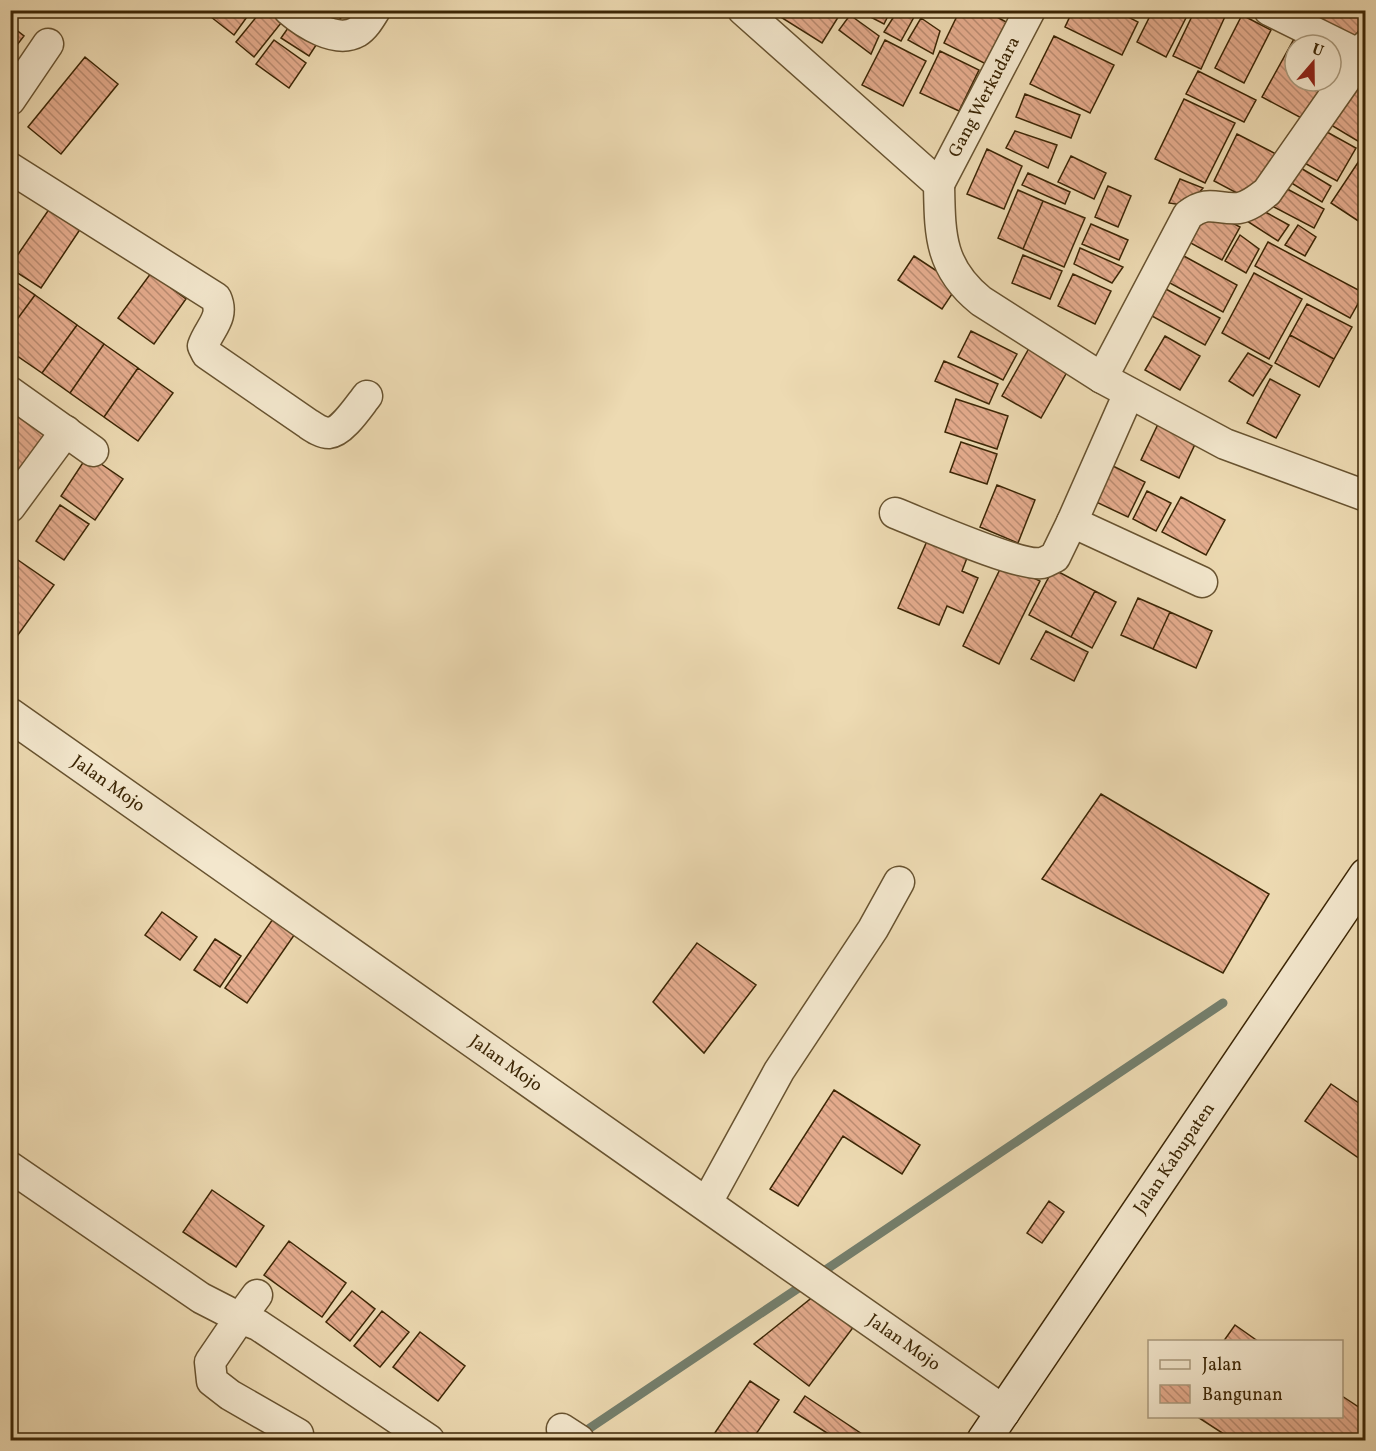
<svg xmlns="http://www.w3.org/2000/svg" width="1376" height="1451" font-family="Vollkorn,serif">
<defs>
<pattern id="building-back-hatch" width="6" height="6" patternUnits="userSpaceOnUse" patternTransform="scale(1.5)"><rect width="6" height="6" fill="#e5ac8e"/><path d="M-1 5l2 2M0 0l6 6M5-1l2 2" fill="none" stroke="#bb8c72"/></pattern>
</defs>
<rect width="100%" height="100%" fill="#eddab2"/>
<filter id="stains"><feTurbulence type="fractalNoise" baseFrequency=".00333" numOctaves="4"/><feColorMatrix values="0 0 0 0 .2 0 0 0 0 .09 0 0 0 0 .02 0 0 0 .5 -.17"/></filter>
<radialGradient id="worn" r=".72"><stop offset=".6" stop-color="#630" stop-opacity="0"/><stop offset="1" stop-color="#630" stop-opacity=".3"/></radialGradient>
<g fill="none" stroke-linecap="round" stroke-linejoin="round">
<path stroke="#747f6d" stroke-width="9" d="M818 1275 1223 1003
M578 1436 806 1283"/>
</g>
<path fill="url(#building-back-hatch)" stroke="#3c2605" stroke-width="1.5" d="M217 10H252L234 35 211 17Z
M262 10H287L289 13 254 57 236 42Z
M322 10H347L337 23Z
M782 10H842V11L822 43 779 16Z
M857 10H891L884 24Z
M898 10H903L914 17 901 41 884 32Z
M960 10H984L1010 24 990 66 944 43Z
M1073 10H1115L1138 22 1122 55 1065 27Z
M1153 10H1190L1166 57 1137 42Z
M1195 10H1228L1201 69 1173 56Z
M1325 10H1366V17L1352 43 1317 25Z
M850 15 879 36 871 54 839 30Z
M1242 15 1271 30 1244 83 1215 68Z
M295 18 322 36 309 56 281 38Z
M921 18 940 31 933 54 908 40Z
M10 25 24 36 10 54Z
M1300 28 1345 52 1331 77V45H1295V81H1329L1307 121 1262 97Z
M1054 36 1114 65 1090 113 1030 84Z
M274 40 306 63 289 88 256 64Z
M885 40 926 61 903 106 862 85Z
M940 51 979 70 959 111 920 93Z
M85 57 118 84 61 154 28 127Z
M1198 71 1256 100 1244 122 1186 94Z
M1348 84 1366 95V146L1326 122Z
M1025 94 1080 115 1071 138 1016 117Z
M1184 99 1235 123 1205 183 1155 159Z
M1318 127 1356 148 1337 181 1299 160Z
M1015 131 1057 145 1048 168 1006 148Z
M1237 134 1276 154 1252 201 1214 181Z
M987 149 1022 166 1004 209 967 194Z
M1363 155 1366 156V226L1331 203Z
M1071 156 1106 173 1094 199 1058 182Z
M1294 164 1331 186 1322 202 1285 179Z
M1028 173 1070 192 1065 204 1022 185Z
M1180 179 1203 188 1188 206 1169 203Z
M1280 185 1324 209 1314 228 1270 205Z
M1108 186 1131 196 1118 227 1095 217Z
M1018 190 1043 201 1023 249 998 238Z
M1043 201 1085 218 1064 267 1023 249Z
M52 205 83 225 41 288 10 268V266Z
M1205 208 1240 227 1222 260 1187 241Z
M1258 208 1289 225 1278 241 1247 221Z
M1091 224 1128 240 1119 260 1082 244Z
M1298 225 1316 237 1305 256 1285 245Z
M1240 235 1259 249 1246 273 1225 261Z
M1268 242 1364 293 1350 318 1255 266Z
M1080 248 1123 267 1112 283 1074 264Z
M1023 255 1062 271 1050 299 1012 283Z
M1182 255 1237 285 1223 312 1168 282Z
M914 256 958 285 942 309 898 280Z
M151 273 186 299 154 344 118 318Z
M1254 273 1302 299 1269 359 1222 333Z
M1073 274 1111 291 1095 324 1058 306Z
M10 278 35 295 10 329Z
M1164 288 1220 318 1205 345 1150 315Z
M35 295 77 325 42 373 10 351V329Z
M1307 304 1352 327 1334 359 1290 335Z
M77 325 104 344 70 393 42 373Z
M971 331 1017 354 1003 380 958 357Z
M1290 335 1334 359 1319 387 1275 363Z
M1165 336 1200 356 1180 390 1145 370Z
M1032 343 1071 365 1041 418 1002 396Z
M104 344 138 368 104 417 70 393Z
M1248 353 1272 366 1253 396 1229 381Z
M944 361 998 384 989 404 935 381Z
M138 368 173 393 138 441 104 417Z
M1270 379 1300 395 1276 438 1247 423Z
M956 399 1008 416 997 449 945 432Z
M22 410 56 435 10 498V425Z
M1160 420 1198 438 1179 478 1141 460Z
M961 442 997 454 987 484 950 472Z
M88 455 123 479 95 520 61 496Z
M1111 465 1145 482 1128 517 1094 501Z
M997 485 1035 500 1018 543 980 527Z
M1147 491 1171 503 1156 531 1133 519Z
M1181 497 1225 520 1206 555 1162 532Z
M60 505 89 524 64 560 36 541Z
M927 541 967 558 962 571 978 578 963 613 947 606 939 625 898 608Z
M18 560 54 585 10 646V570Z
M1003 563 1040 581 999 664 963 646Z
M1053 569 1095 591 1071 637 1029 615Z
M1095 591 1116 602 1092 648 1071 637Z
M1138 598 1170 612 1153 649 1121 635Z
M1170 612 1212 631 1196 668 1153 649Z
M1046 631 1088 652 1074 681 1031 659Z
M1101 794 1269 894 1223 973 1042 879Z
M162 912 197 937 180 960 145 935Z
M275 916 297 931 247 1003 225 988Z
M215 939 241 956 220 987 194 970Z
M697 943 756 985 704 1053 653 1002Z
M1331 1084 1366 1108V1163L1305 1121Z
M834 1090 920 1145 902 1174 843 1136 798 1206 770 1189Z
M212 1190 264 1226 236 1267 183 1232Z
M1049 1201 1064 1212 1042 1243 1027 1233Z
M289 1241 346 1283 322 1317 264 1275Z
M352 1291 375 1309 350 1341 326 1322Z
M819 1292 858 1321 809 1386 754 1344Z
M382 1311 409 1332 380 1367 354 1346Z
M1235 1325 1259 1342H1223Z
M420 1332 465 1366 438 1401 393 1367Z
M750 1381 779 1400 752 1440H710Z
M805 1396 871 1440H838L794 1412Z
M1342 1396 1366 1412V1440H1233L1196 1416H1342Z"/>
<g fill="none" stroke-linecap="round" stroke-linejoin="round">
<g stroke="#685330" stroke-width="33">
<g id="minor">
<path d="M289 10C304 23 336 44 357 32 365 27 370 18 375 10"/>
<path d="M743 10 939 184C940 234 939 267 981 301L1102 378 1225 444 1366 496"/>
<path d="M1269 10 1362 56"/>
<path d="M10 100 48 44"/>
<path d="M10 168 216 298C225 318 209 328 203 346L207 354 307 423C313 427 321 433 329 433 342 432 359 406 367 396"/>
<path id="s1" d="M939 184 1030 10"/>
<path d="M1102 378 1188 215C1209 199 1217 210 1239 208 1250 206 1258 199 1267 192L1362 56 1366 46"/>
<path d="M10 392 93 451"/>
<path d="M1129 393 1072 522 1202 582"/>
<path d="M10 507 66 431"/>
<path d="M895 513C921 523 1019 567 1042 563 1046 562 1051 559 1055 557L1072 522"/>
<path d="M10 1167 201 1298 240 1318 210 1362 212 1381 230 1395 298 1434"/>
<path d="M706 1204 779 1071 873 929 899 882"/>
<path d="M257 1295 240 1318 258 1325 285 1343 429 1440"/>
<path d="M562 1429 579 1440"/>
</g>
</g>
<g stroke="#685330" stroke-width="36">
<g id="tertiary">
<path id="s2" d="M10 715 788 1262 1003 1412"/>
</g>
</g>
<g stroke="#3c2605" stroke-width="36">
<g id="secondary">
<path id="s3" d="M984 1440 1366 875"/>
</g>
</g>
<use href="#minor" stroke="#f3e7cd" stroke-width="30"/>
<use href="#tertiary" stroke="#f3e7cd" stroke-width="33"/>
<use href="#secondary" stroke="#f3e7cd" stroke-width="33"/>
</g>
<g text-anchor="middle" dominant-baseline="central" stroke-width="6" stroke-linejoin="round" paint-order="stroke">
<g font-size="18" fill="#3c2605" stroke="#f3e7cd">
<text stroke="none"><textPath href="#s1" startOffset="98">Gang Werkudara</textPath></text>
<text stroke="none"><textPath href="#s2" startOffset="120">Jalan Mojo</textPath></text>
<text stroke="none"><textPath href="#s2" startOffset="606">Jalan Mojo</textPath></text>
<text stroke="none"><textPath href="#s3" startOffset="340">Jalan Kabupaten</textPath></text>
<text stroke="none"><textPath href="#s2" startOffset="1092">Jalan Mojo</textPath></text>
</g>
</g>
<rect width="1376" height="1451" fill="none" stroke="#eddab2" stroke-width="36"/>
<rect x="12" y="12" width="1352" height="1427" fill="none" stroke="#3c2605" stroke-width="3"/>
<rect x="18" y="18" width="1340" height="1415" fill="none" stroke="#3c2605" stroke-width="1.5"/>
<rect x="1148" y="1340" width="195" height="78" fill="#f3e7cd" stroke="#aa9a7d" stroke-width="1.5"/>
<rect x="1160" y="1360" width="30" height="9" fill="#f3e7cd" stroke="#aa9a7d" stroke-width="1.5"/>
<text x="1202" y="1370" font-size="18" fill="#3c2605">Jalan</text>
<rect x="1160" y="1385" width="30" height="18" fill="url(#building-back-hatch)" stroke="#aa9a7d" stroke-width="1.5"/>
<text x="1202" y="1400" font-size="18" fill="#3c2605">Bangunan</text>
<g transform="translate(1313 63) rotate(20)"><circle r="28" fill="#f3e7cd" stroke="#aa9a7d" stroke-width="1.5"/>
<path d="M0-4.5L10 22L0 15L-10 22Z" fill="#8f2418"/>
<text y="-9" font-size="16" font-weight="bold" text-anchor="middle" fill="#3c2605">U</text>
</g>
<rect width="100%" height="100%" filter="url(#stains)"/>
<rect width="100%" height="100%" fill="url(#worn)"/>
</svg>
